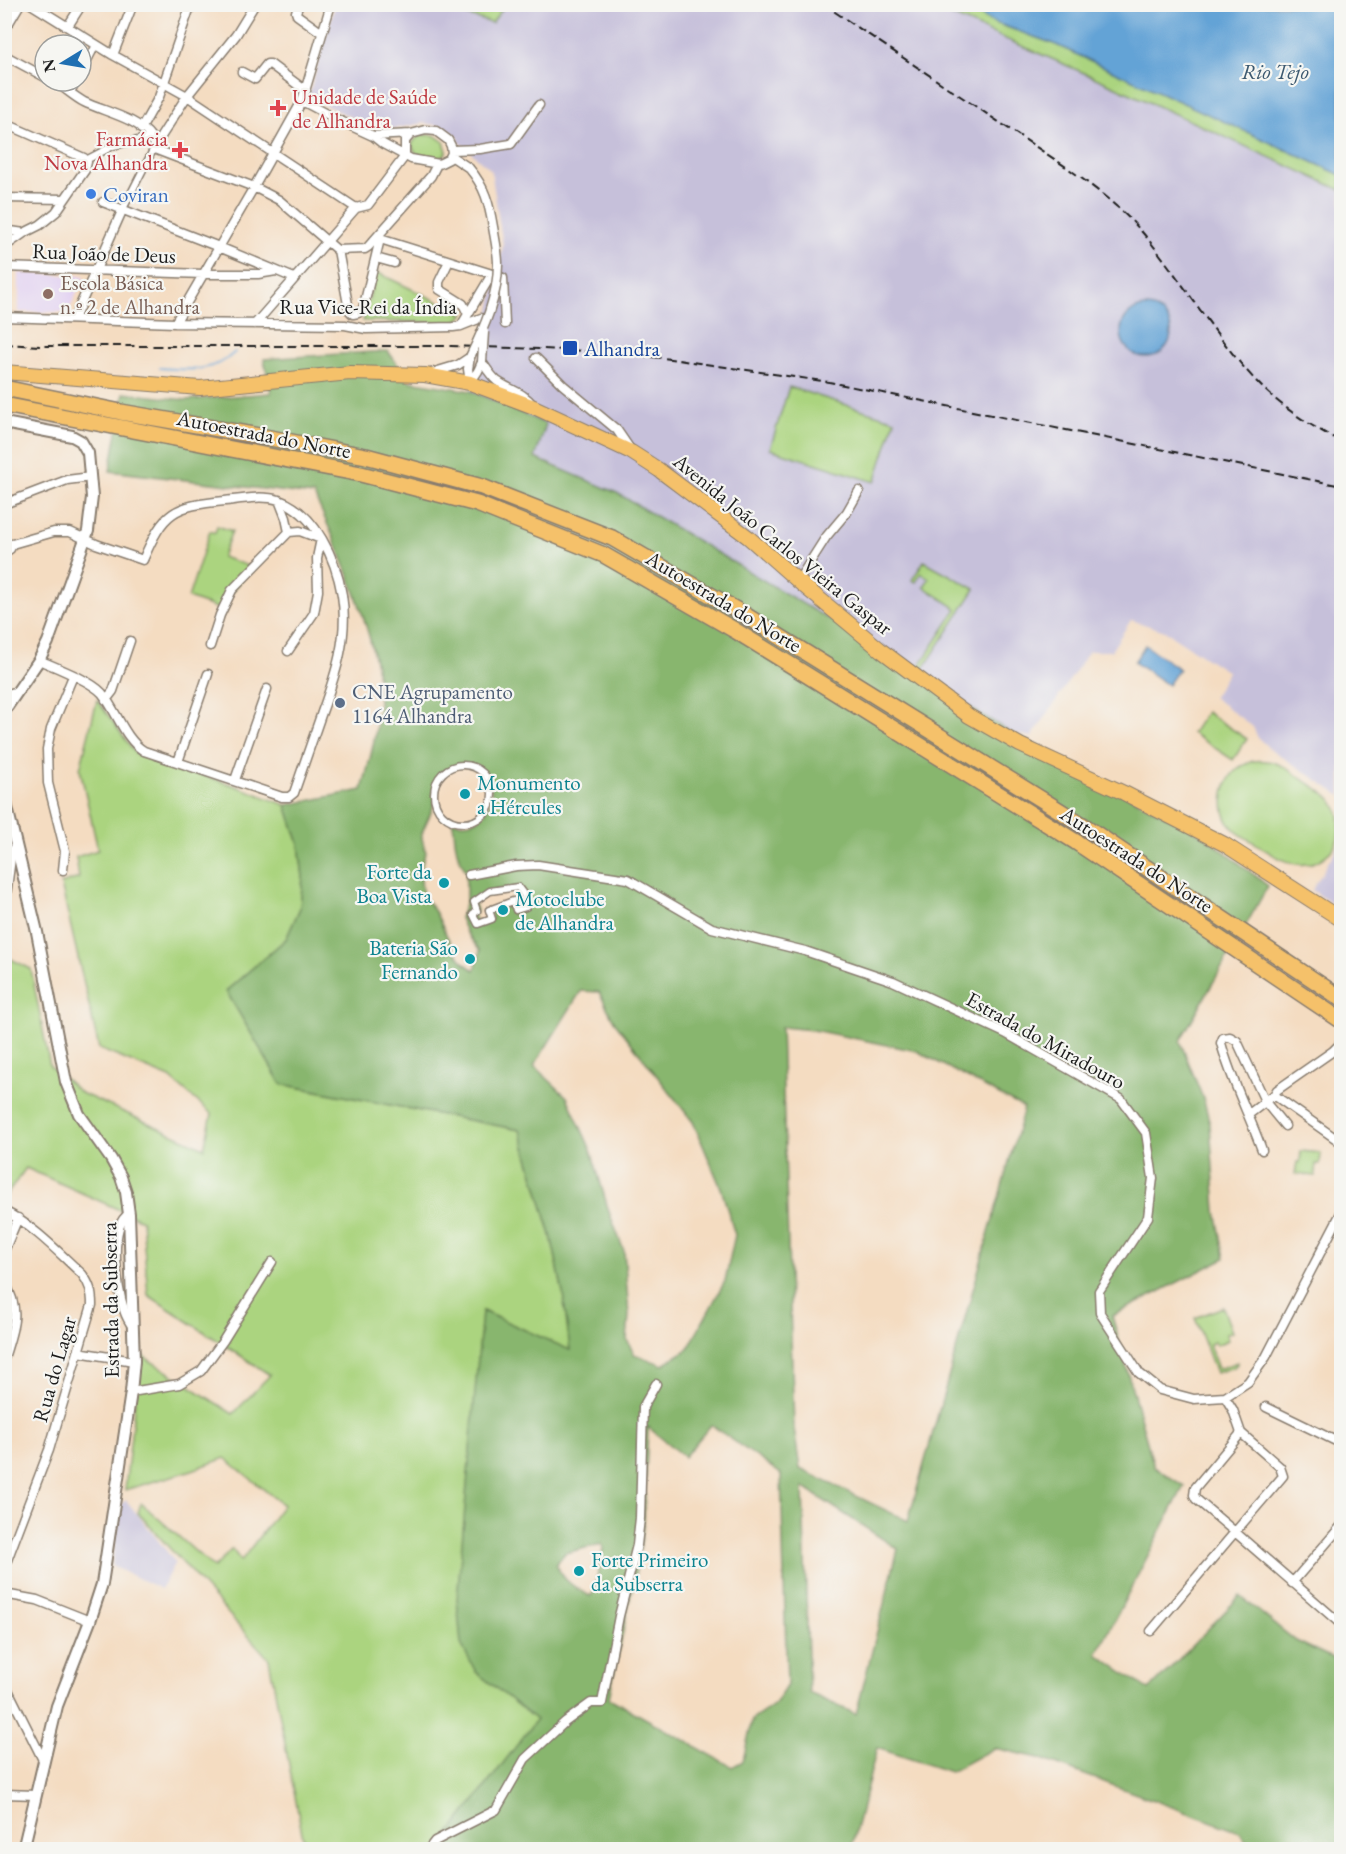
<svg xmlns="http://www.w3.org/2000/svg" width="1346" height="1854" font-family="'EB Garamond',serif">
<rect width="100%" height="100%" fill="#f6f6f2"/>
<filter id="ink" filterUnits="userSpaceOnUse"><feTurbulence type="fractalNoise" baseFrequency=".0167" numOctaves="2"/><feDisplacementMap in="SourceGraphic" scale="12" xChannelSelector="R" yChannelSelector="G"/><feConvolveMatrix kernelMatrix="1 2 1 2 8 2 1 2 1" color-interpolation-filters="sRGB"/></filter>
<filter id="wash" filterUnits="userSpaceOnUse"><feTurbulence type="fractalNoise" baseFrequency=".008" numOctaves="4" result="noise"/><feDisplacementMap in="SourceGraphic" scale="24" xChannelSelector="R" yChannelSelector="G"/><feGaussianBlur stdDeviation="1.35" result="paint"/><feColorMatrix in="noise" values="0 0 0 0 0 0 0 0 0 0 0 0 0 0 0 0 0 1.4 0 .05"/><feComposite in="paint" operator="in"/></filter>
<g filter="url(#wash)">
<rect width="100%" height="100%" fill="#f4dcc1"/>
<path fill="#e3d3f2" d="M19 273 85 276 68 312H19Z"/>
<path fill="#c6c0da" d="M335 5H927L1105 82 1341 190V796L1269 748 1258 738 1253 727 1213 697 1228 672 1165 631 1131 620 1111 651H1089L1032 737 1011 733 845 629 617 493 535 457 545 424 471 391 485 335 503 245 491 170 458 141 459 137 441 126 423 123 394 129 368 125 327 106 309 95Z
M1341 841V910L1312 890Z
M126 1500 175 1562 161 1589 112 1566 119 1506Z"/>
<path fill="#abd47f" stroke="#64784e" stroke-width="1.5" d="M434 5H505L492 23Z
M927 5H967L990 21 1054 44 1341 175V190L1105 82Z
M422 135H434L444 142 447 151 442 158C430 160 413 158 412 144L416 138Z
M376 272 464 314 455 323 363 321Z
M789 387 895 420 875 482 770 449Z
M217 526 232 531 222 557 251 567 219 609 188 598 210 531 215 533Z
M924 561 975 589 922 671 918 668 957 609 924 587 929 578 921 573 916 582 912 580Z
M97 700 136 754 233 785 286 805 299 844 303 877 300 908 286 939 226 991 281 1084 520 1130 551 1235 563 1293 571 1351 483 1311 476 1672 537 1720 438 1849H305L269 1659 138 1513 141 1503 214 1568 232 1549 241 1561 283 1505 225 1458 192 1470 125 1490 140 1354 233 1414 270 1375 148 1295 142 1220 26 1168 5 1197V956L31 969 50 1066 81 1093 204 1148 212 1114 170 1078 99 1049 61 884 79 878 76 857 98 850 80 769Z
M1206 712 1247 739 1233 760 1192 733Z
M1253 761C1257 761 1262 760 1266 761 1279 762 1289 770 1299 777 1309 784 1321 790 1330 798 1343 811 1343 839 1330 852 1305 876 1283 861 1259 846 1252 841 1243 837 1236 831 1218 816 1220 786 1236 770 1240 766 1247 764 1253 761Z
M1301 1151 1321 1153 1320 1164H1316L1315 1176 1295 1174 1297 1162H1300Z
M1223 1307 1232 1332 1226 1334 1228 1340 1216 1345 1214 1342 1209 1344 1218 1369 1237 1362V1364L1234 1367 1216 1373 1195 1318Z"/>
<path fill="#88b66e" stroke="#526945" stroke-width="1.5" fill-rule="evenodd" d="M388 351 409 381 471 391 546 424 535 458 617 493 845 629 1011 733 1207 838 1268 886 1180 1041 1204 1101 1210 1124 1216 1211 1225 1258 1112 1316 1154 1467 1184 1486 1097 1654 1149 1690 1240 1596 1296 1641 1341 1662V1849H1252L1240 1832 1039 1758 994 1748 950 1772 877 1748 851 1849H438L536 1720 476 1672 461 1644 457 1600 482 1311 570 1350 563 1293 551 1235 520 1130 281 1084 226 991 286 939 300 908 303 877 299 844 286 805 362 790C370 759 379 728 379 695 379 676 374 655 369 636 355 587 336 541 314 495L110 471 124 393 186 400 271 393 264 359ZM463 766C508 770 496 834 452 821 455 830 454 837 456 846 457 857 463 865 468 875H466V901L460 918 466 932 480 951 475 970C454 962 445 928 434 910 430 905 425 900 423 894 420 883 420 863 426 853 425 847 421 840 422 834 424 825 430 816 433 807 439 786 432 770 463 766ZM517 887 526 906 516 910 513 901 489 910 492 919 478 924 473 914 477 911 474 902 490 891ZM581 991 599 992 614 1021 693 1122 721 1188 735 1235 725 1281 688 1349 663 1365 634 1354 627 1340 629 1315 624 1251 609 1212 591 1150 567 1097 534 1066ZM781 1027 813 1030 917 1051 1024 1108 908 1521 800 1469 794 1428ZM711 1425 781 1474 787 1685 775 1704 752 1720 743 1761 732 1767 609 1698 641 1546 644 1518 648 1427 684 1457ZM803 1487 898 1549 856 1714 809 1693ZM602 1544 603 1549 594 1592 590 1596C575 1588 562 1580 556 1564L565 1553Z"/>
<path fill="#64a3d6" stroke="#406079" stroke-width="1.5" d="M967 5H1341V175L1054 44 990 21Z
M1121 332a25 25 0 1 1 50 0a25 25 0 1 1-50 0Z
M1145 645 1179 669 1168 685 1134 662Z"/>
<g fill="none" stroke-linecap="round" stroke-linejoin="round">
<path stroke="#64a3d6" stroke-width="2" d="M160 368C187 370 214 373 235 352"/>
</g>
</g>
<g filter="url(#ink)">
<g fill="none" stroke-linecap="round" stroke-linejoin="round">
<g stroke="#887c6e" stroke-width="9">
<path id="pedestrian" d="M81 74 96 45
M71 92 77 81
M86 160 113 146 151 137
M122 211 155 146
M434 794a29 29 0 1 1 58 0a29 29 0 1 1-58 0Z
M518 887 524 895 526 907 516 910 513 901 489 910 492 919 478 924 473 914 477 911 474 902 490 891Z"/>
</g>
<g stroke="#887c6e" stroke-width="11">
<path id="minor" d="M31 4 113 55 187 96 356 208
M299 4 296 12 297 15 322 33
M68 26 82 4
M4 31 20 4
M4 55 45 77
M113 55 133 4
M242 72 255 79 267 64H270L306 91
M53 81C64 87 73 96 84 102 105 112 137 118 151 137 154 141 155 146 157 150L254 187 279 200 337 250 365 249 368 247 431 176 437 164
M302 101 336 119 373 136 383 144 411 159 439 164 449 159 452 153 451 146 448 140 436 131 426 130 411 134 373 136
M4 123 84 158 87 162 85 170 56 212 40 225 24 233 4 247
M141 129 159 97 191 4
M155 146 187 96 236 35 255 4
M452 150 480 149 511 144 539 105
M405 156V141L411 134
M451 156 469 168
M4 198 64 199
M103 202 219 247 294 278
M4 230 24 233
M377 238 492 274
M338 250 349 310 353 314 358 313 363 309 380 239
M376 258 394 263
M449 261 439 282V289L463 304 468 314
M4 267 203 274H258L276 271
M4 317 175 323 345 325 366 329 453 327 461 326 481 318
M74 319 122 211
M175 323 254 187 302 101 331 4
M255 324 356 208 368 205 405 156
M461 326 492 274 503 278 505 324
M470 357 468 369 470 383
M536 358 563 385 617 430 630 449
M482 362C486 368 491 376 497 381 510 390 523 392 533 405
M428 374 458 365 470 357
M470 383 478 371 482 362
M279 500 286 518 289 532
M4 504 67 480 91 477
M12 544 54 532H70L96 544 143 560C164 511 173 506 225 501 242 499 262 495 279 500 316 513 336 560 342 595 349 638 335 676 321 715 312 741 303 767 294 793L289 797H282L144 751C125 740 116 710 102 693 90 680 55 667 39 660
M4 553 10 549 12 544
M798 581 826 537 847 512 859 491
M210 646 220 615 232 590 289 532 300 531 321 539 317 558 318 591 314 613 288 651
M4 695 18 691
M106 700 113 691 130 641
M178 762 208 674
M235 780 267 689
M63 870 65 851 48 783 47 749 51 729 73 676
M469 875 516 866 538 865 628 879 712 928 805 951 893 981 1005 1033 1121 1099 1146 1133 1153 1178 1148 1217 1099 1291 1100 1313 1139 1373 1160 1390 1194 1399 1225 1397 1248 1382 1266 1357 1342 1211
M4 910 12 851 16 843
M1274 1095 1277 1090 1333 1051 1342 1042
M1249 1114 1274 1095 1342 1143
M1262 1150C1249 1114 1231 1080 1221 1043L1223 1038 1230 1037 1237 1041 1266 1103 1285 1126
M4 1211C34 1226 58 1252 82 1274 90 1284 92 1293 92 1305L49 1450 4 1568
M129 1214C107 1227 118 1290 124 1310 126 1316 129 1322 133 1327
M4 1251 18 1218
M4 1282C22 1310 13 1329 4 1358
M78 1352 134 1361
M131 1392 179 1384 201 1371 223 1341 272 1262
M1225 1397 1233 1410 1241 1433 1195 1488 1194 1495 1196 1499 1235 1532 1283 1476 1280 1467 1241 1433
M1266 1407 1342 1444
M1292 1583 1342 1525
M4 1594 37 1600 90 1621
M1151 1631 1235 1532 1342 1625
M4 1682 44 1762
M4 1794 36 1795
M428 1850 435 1841 496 1810 525 1759 565 1722 591 1703H602L619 1616 637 1545 640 1518 643 1407 656 1384"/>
</g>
<g stroke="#887c6e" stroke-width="14">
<path id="tertiary" d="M4 423 72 436 81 441 88 453 92 497 88 531 48 642 39 660 4 711
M4 795 37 932 66 1082 79 1114 111 1159 121 1177 126 1192 129 1214 134 1361 131 1392 102 1584 90 1621 57 1706 23 1850"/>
</g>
<g stroke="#887c6e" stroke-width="16">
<path id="primary" d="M4 372 200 388 350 373 425 375 470 383 534 407 631 452 659 470 748 537 798 581 882 651 969 716 1020 745 1124 793 1224 844 1342 920"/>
</g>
<g stroke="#887c6e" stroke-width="18">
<path id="motorway" d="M4 388 121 412 265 437 366 456 482 487 612 538 745 615 1086 827 1342 999
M4 405 361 474 477 504 604 555 736 631 1076 842 1342 1021"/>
</g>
<use href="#pedestrian" stroke="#fff" stroke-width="6"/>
<use href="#minor" stroke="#fff" stroke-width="8"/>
<use href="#tertiary" stroke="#fff" stroke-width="10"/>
<use href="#primary" stroke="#f5c16b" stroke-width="14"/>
<use href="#motorway" stroke="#f5c16b" stroke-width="15"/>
<path stroke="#1c1c1c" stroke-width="2" stroke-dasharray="9 4.5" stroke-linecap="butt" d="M823 4 1066 167C1097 189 1128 213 1151 243 1187 288 1217 339 1256 381 1281 407 1310 426 1342 442
M4 344 40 346H451L570 350 664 358 829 382 1342 486"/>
<g stroke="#887c6e" stroke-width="11" stroke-linecap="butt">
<path id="minor-bridge" d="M469 168C485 187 489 203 493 227 495 239 498 252 498 264 498 297 484 328 470 357
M482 362 484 332"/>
</g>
<use href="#minor-bridge" stroke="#fff" stroke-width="8"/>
</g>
</g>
<g fill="#e0444e" stroke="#f6f6f2" stroke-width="2">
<path d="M275 99h6v6h6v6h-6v6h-6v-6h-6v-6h6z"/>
<path d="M177 141h6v6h6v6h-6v6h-6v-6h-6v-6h6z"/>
</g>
<circle fill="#3f7fe0" stroke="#f6f6f2" stroke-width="2" cx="91" cy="194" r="6"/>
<circle fill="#8d6e63" stroke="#f6f6f2" stroke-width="2" cx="48" cy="294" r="6"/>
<rect fill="#1a4fb4" stroke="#f6f6f2" stroke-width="2" x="562" y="340" width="16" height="16" rx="3"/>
<circle fill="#5c6f8a" stroke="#f6f6f2" stroke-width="2" cx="340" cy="703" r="6"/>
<g fill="#0f9aa8" stroke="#f6f6f2" stroke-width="2">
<circle cx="465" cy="794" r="6"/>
<circle cx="444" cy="883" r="6"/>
<circle cx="503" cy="910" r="6"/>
<circle cx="470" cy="959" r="6"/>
<circle cx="579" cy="1571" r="6"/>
</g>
<g text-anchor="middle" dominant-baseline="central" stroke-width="4.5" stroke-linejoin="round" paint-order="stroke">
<g font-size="21" fill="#be3a42" stroke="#f6f6f2" text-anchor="start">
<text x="292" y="96">Unidade de Saúde<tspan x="292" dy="24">de Alhandra</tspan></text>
<text x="168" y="138" text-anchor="end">Farmácia<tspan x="168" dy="24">Nova Alhandra</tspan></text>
</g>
<g font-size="21" fill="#366cbe" stroke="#f6f6f2" text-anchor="start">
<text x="103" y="194">Coviran</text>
</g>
<g font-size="21" fill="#1c1c1c" stroke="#f6f6f2">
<text transform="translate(104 253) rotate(2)">Rua João de Deus</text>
<text x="368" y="306">Rua Vice-Rei da Índia</text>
<text transform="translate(264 434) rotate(11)">Autoestrada do Norte</text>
<text transform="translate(783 544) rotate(39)">Avenida João Carlos Vieira Gaspar</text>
<text transform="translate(724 601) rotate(31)">Autoestrada do Norte</text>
<text transform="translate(1137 859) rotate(33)">Autoestrada do Norte</text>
<text transform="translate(1046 1040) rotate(29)">Estrada do Miradouro</text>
<text transform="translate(110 1300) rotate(-91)">Estrada da Subserra</text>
<text transform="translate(54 1369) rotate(-74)">Rua do Lagar</text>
</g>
<g font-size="21" fill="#785e54" stroke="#f6f6f2" text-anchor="start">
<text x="60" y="282">Escola Básica<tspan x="60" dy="24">n.º 2 de Alhandra</tspan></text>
</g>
<g font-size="21" fill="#164399" stroke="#f6f6f2" text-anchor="start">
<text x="584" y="348">Alhandra</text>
</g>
<g font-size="21" fill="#4e5e75" stroke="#f6f6f2" text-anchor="start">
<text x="352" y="691">CNE Agrupamento<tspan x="352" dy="24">1164 Alhandra</tspan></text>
</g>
<g font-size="21" fill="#0d838f" stroke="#f6f6f2" text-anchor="start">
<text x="477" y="782">Monumento<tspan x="477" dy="24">a Hércules</tspan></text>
<text x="432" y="871" text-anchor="end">Forte da<tspan x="432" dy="24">Boa Vista</tspan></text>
<text x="515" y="898">Motoclube<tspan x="515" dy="24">de Alhandra</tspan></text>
<text x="458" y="947" text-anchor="end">Bateria São<tspan x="458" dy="24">Fernando</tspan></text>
<text x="591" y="1559">Forte Primeiro<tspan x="591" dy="24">da Subserra</tspan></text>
</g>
<g font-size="22" font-style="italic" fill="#3c5970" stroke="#f6f6f2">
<text x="1275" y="71">Rio Tejo</text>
</g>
</g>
<rect width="1346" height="1854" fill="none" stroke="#f6f6f2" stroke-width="24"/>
<g transform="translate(63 63) rotate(259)"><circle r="28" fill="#f6f6f2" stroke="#9f9f9c" stroke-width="1.5"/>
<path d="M0-4.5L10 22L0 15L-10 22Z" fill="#1f6fb2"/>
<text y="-9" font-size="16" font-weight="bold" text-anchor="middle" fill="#1c1c1c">N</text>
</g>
</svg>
